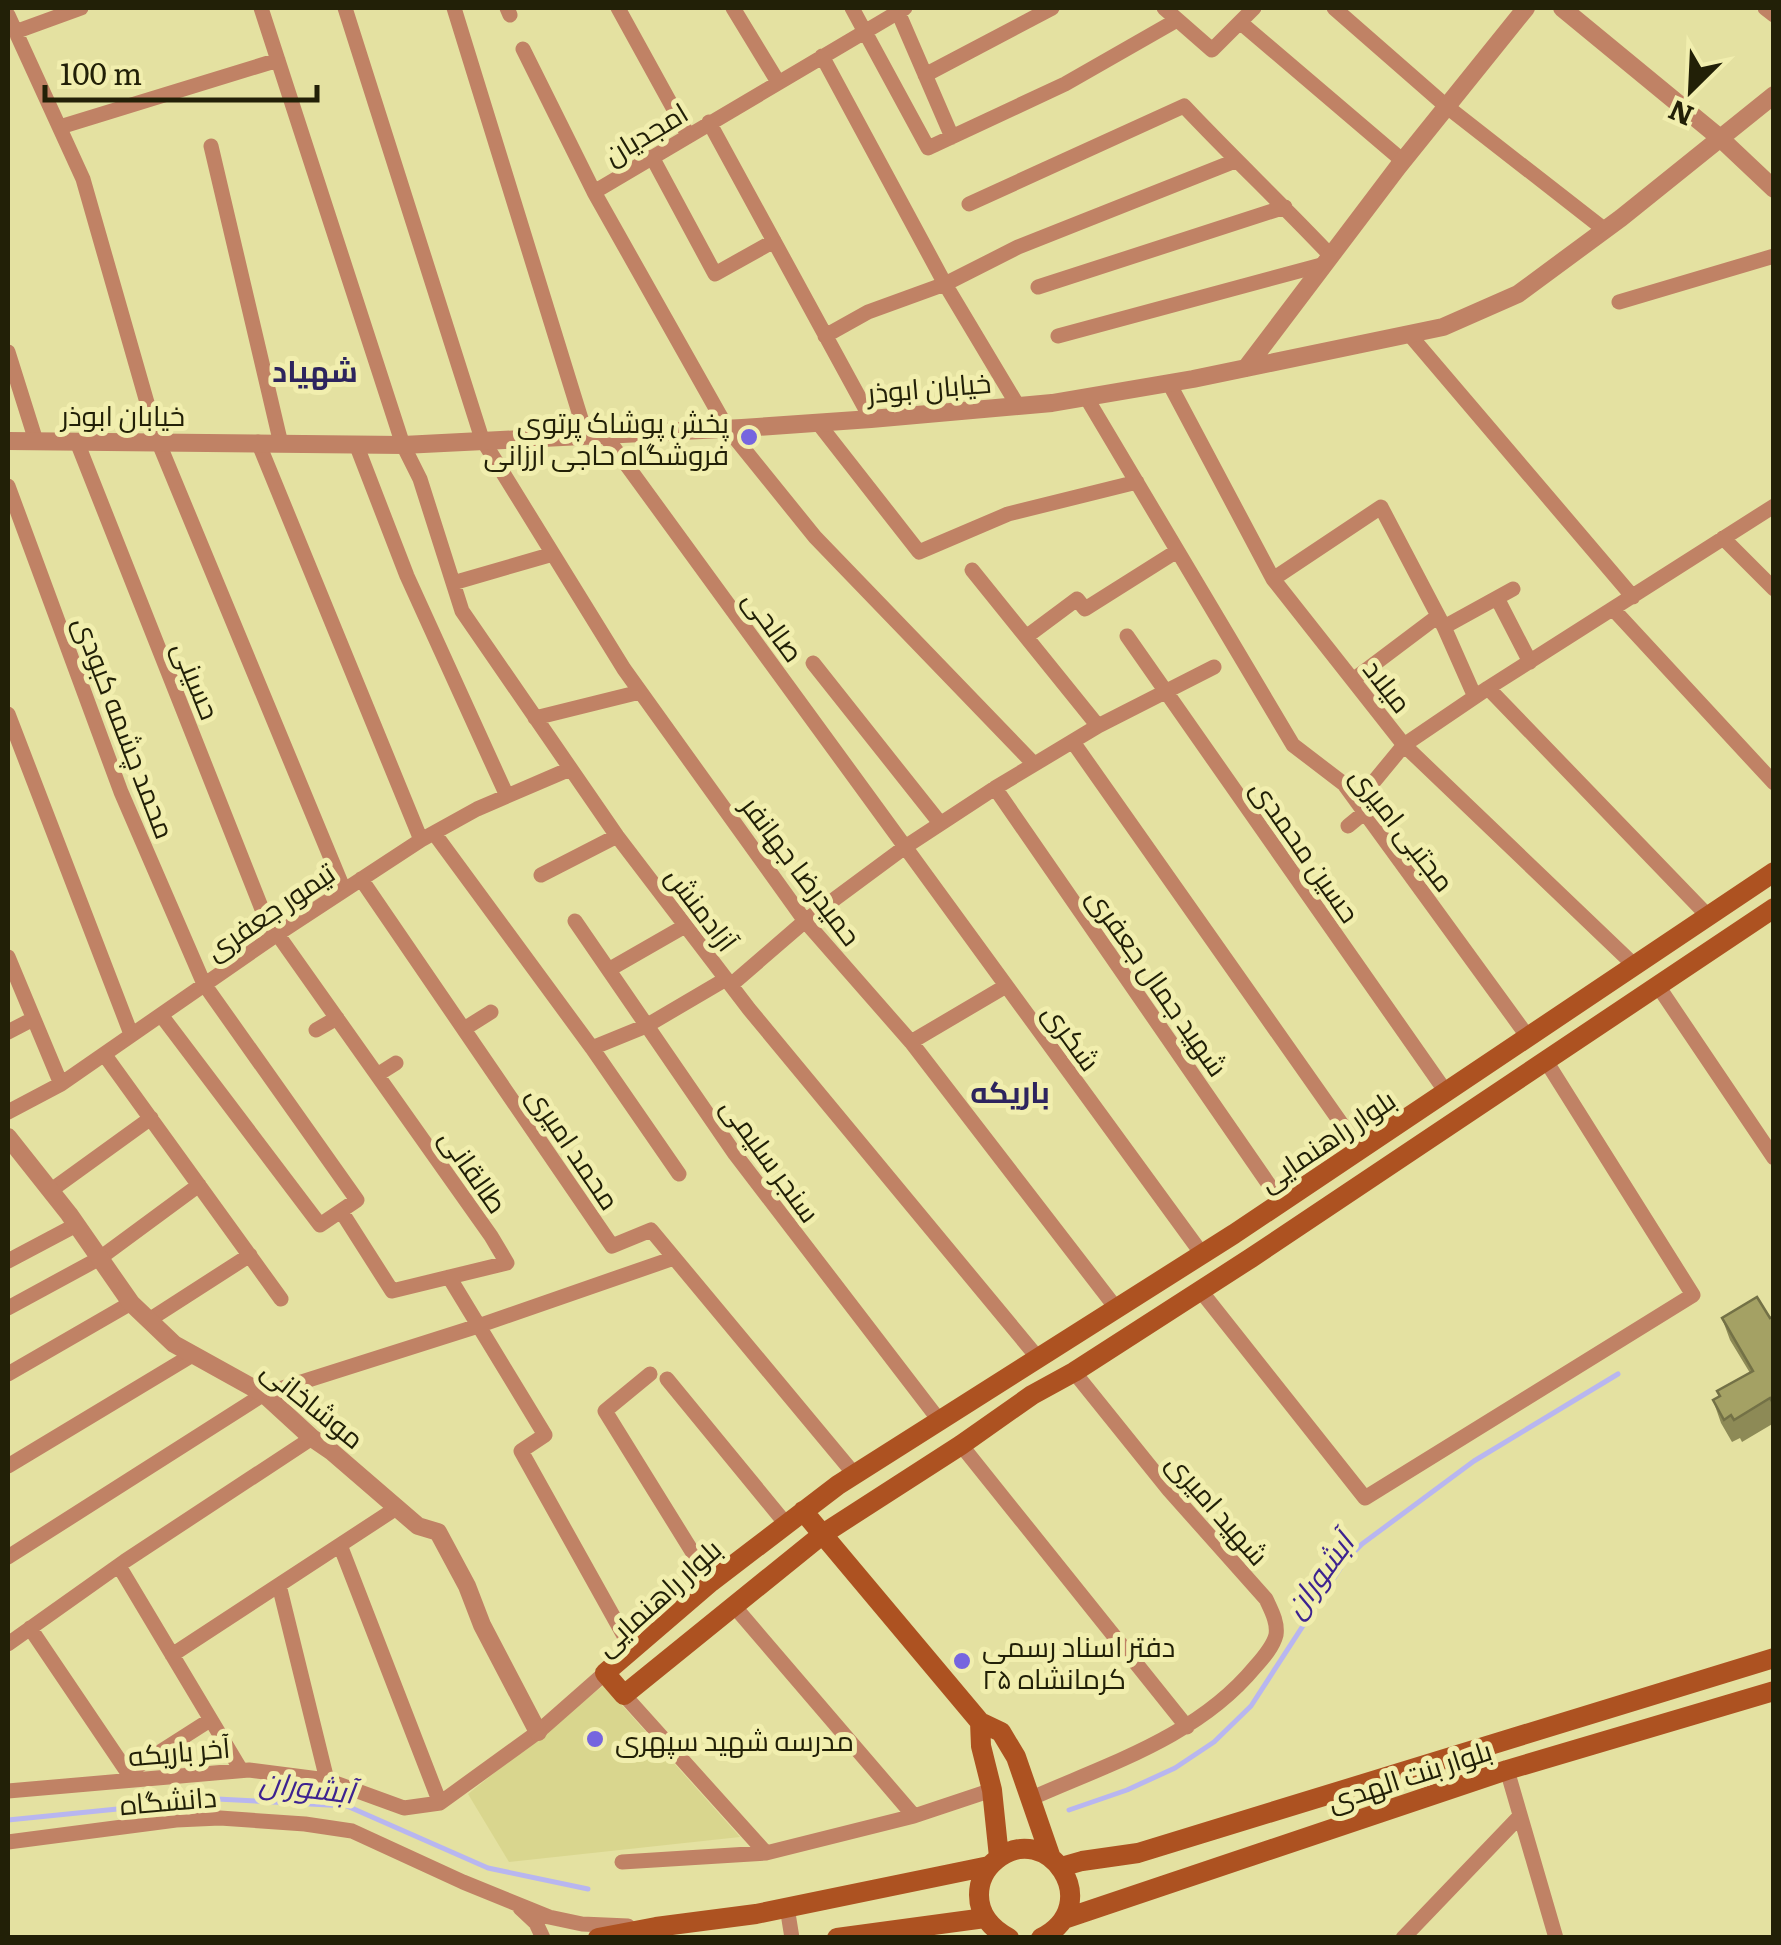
<svg xmlns="http://www.w3.org/2000/svg" width="1781" height="1945" font-family="Literata,Cairo,serif">
<rect width="100%" height="100%" fill="#e4e1a1"/>
<path fill="#d9d68e" d="M604 1685 740 1837 509 1862 468 1794Z"/>
<g fill="none" stroke-linecap="round" stroke-linejoin="round">
<path stroke="#b8b6f0" stroke-width="5" d="M1069 1810 1127 1790 1175 1768 1214 1742 1251 1706 1345 1561 1362 1544 1474 1461 1618 1374
M8 1820 217 1799 347 1806 488 1868 588 1889"/>
<path stroke="#c08265" stroke-width="15" d="M261 8 403 445 420 479 462 611 617 836 749 1009 1038 1358
M345 8 482 439 624 669 805 921 911 1042 1116 1308
M454 8 586 435
M507 8 510 15
M618 8 688 135
M733 8 778 82
M852 8 928 148 1065 84 1177 20
M905 8 594 192 727 428 815 537 1034 764
M1164 8 1212 50 1254 8
M1334 8 1446 106 1605 230
M1765 8 1774 15
M898 12 952 137
M8 15 83 179 158 441 344 890
M1241 23 1403 161
M15 32 81 8
M523 49 594 192
M822 56 945 284 1018 406
M925 75 1052 8
M709 122 871 419
M60 127 278 60
M211 146 281 444
M652 157 715 274 774 241
M969 204 1184 106C1232 157 1283 205 1331 256
M1038 287 1285 207
M1619 302 1774 256
M1409 334 1633 597
M825 336 868 312 945 284 1018 247 1235 161
M1058 336 1325 264
M8 352 36 441
M1169 383 1273 579 1404 745 1635 966
M1086 397 1293 745 1344 784 1528 1037
M818 423 919 552 1008 514 1137 482
M604 434 1202 1254
M77 442 273 937
M258 442 421 840
M356 444 407 576 507 796
M8 486 121 792 204 984 357 1200 320 1225 161 1015
M1723 538 1774 589
M972 570 1098 726
M1273 579 1381 507 1444 627 1513 589
M453 583 553 554
M1497 598 1530 662
M1613 609 1774 783
M1444 627 1475 697
M1127 636 1446 1092
M1026 637 1077 599 1085 609 1177 551
M813 663 940 823
M1353 680 1438 616
M1488 688 1708 916
M8 714 131 1034
M535 718 640 692
M1073 742 1360 1150
M995 788 1281 1202
M1357 802 1404 745 1488 688 1774 506
M1348 826 1365 812
M434 833 592 1048 679 1174
M541 875 617 836
M361 879 612 1246 651 1230 855 1475
M575 921 735 1154 939 1420
M278 935 491 1236 507 1263 392 1291 341 1211
M8 957 61 1084
M610 969 685 926
M731 985 805 921 905 847 995 788 1098 726 1214 667
M1658 986 1774 1158
M464 1029 491 1012
M316 1030 337 1018
M8 1032 33 1019
M911 1042 1006 986
M592 1048 646 1026 726 979
M104 1054 281 1299
M377 1075 396 1063
M8 1112 61 1084 273 937 421 840 477 809 570 769
M50 1191 151 1118
M8 1261 76 1225
M449 1277 545 1435 521 1451 632 1650
M1200 1290 1365 1498 1693 1295 1546 1061
M8 1308 100 1258 199 1185
M149 1320 250 1255
M8 1374 131 1303
M650 1374 605 1411 711 1582
M667 1379 786 1524
M961 1445 1187 1727
M8 1466 194 1354
M340 1545 440 1803
M8 1557 264 1394 478 1326 674 1258
M119 1566 241 1770
M279 1585 327 1780
M734 1606 914 1816
M30 1628 132 1779
M8 1644 125 1561 312 1438
M172 1655 398 1507
M624 1695 766 1853
M1507 1770 1556 1938
M127 1773 210 1720
M8 1791 249 1770 327 1780 404 1808 440 1803 538 1732 605 1673
M1032 1798C1111 1763 1198 1736 1255 1667 1263 1658 1273 1647 1276 1635 1278 1622 1271 1610 1266 1599L1169 1490 1074 1372
M8 1842 176 1820 220 1818 305 1824 352 1831 463 1882 549 1917 582 1924 628 1926
M622 1862 766 1853 914 1816 992 1790
M787 1907 792 1938
M520 1908 536 1923 543 1938
M1403 1938 1520 1816"/>
<path stroke="#c08265" stroke-width="18" d="M1562 8 1720 138 1774 189
M1246 368 1398 167 1526 8
M8 441 403 445 742 428 871 419 1052 403 1193 379 1443 327 1518 294 1621 218 1774 95
M8 1137 69 1214 131 1303 174 1344 264 1394 312 1438 331 1451 418 1526 438 1532 467 1586 482 1625 538 1732"/>
<path stroke="#ad5221" stroke-width="20" d="M1774 872 1234 1234 838 1485 711 1582 605 1673 624 1695 823 1534 961 1445 1032 1395 1074 1372 1251 1258 1774 908
M803 1511 980 1722 1001 1732 1016 1757 1051 1858
M980 1722 981 1746 992 1790 999 1857
M1061 1867 1082 1861 1138 1853 1774 1658
M1064 1919 1507 1770 1774 1691
M598 1938 656 1927 756 1914 989 1866
M837 1938 985 1918
M1009 1938C992 1929 979 1915 979 1895 979 1881 985 1869 996 1860 1047 1818 1107 1905 1041 1938"/>
</g>
<path fill="#8d8a56" d="M1774 1316V1423L1742 1442 1740 1438 1732 1442 1721 1423 1713 1400 1719 1397 1717 1391 1750 1373 1730 1340 1722 1318H1770Z"/>
<path fill="#a4a164" stroke="#737146" stroke-width="2.5" d="M1757 1297 1770 1318 1774 1316V1405L1770 1398 1734 1420 1731 1415 1724 1420 1713 1400 1720 1396 1717 1391 1753 1371 1722 1318Z"/>
<g fill="#7665df" stroke="#f1eeae" stroke-width="4">
<circle cx="749" cy="437" r="10"/>
<circle cx="962" cy="1661" r="10"/>
<circle cx="595" cy="1739" r="10"/>
</g>
<g text-anchor="middle" dominant-baseline="central" stroke-width="10" stroke-linejoin="round" paint-order="stroke">
<g font-size="28" fill="#222007" stroke="#f1eeae">
<text transform="translate(645 132) rotate(-31)">امجدیان</text>
<text transform="translate(929 386) rotate(-5)">خیابان ابوذر</text>
<text x="123" y="414">خیابان ابوذر</text>
<text transform="translate(775 625) rotate(54)">صالحی</text>
<text transform="translate(198 680) rotate(68)">حسینی</text>
<text transform="translate(1389 685) rotate(52)">میلاد</text>
<text transform="translate(126 727) rotate(69)">محمد چشمه کبودی</text>
<text transform="translate(1404 828) rotate(52)">مجتبی امیری</text>
<text transform="translate(1307 850) rotate(55)">حسین محمدی</text>
<text transform="translate(803 870) rotate(53)">حمیدرضا جهانفر</text>
<text transform="translate(703 908) rotate(53)">آزادمنش</text>
<text transform="translate(269 910) rotate(-34)">تیمور جعفری</text>
<text transform="translate(1159 981) rotate(55)">شهید جمال جعفری</text>
<text transform="translate(1073 1036) rotate(54)">شکری</text>
<text transform="translate(1326 1139) rotate(-34)">بلوار راهنمایی</text>
<text transform="translate(575 1147) rotate(56)">محمد امیری</text>
<text transform="translate(772 1159) rotate(54)">سنجر سلیمی</text>
<text transform="translate(475 1170) rotate(55)">طالقانی</text>
<text transform="translate(314 1403) rotate(39)">موشاخانی</text>
<text transform="translate(1219 1508) rotate(49)">شهید امیری</text>
<text transform="translate(657 1596) rotate(-42)">بلوار راهنمایی</text>
<text transform="translate(179 1750) rotate(-5)">آخر باریکه</text>
<text transform="translate(1409 1774) rotate(-18)">بلوار بنت الهدی</text>
<text transform="translate(168 1799) rotate(-5)">دانشگاه</text>
</g>
<g font-size="28" fill="#222007" stroke="#f1eeae" text-anchor="start">
<text x="729" y="421" text-anchor="end">پخش پوشاک پرتوی<tspan x="729" dy="32">فروشگاه حاجی ارزانی</tspan></text>
<text x="982" y="1645">دفتر اسناد رسمی<tspan x="982" dy="32">۲۵ کرمانشاه</tspan></text>
<text x="615" y="1739">مدرسه شهید سپهری</text>
</g>
<g font-size="30" font-weight="bold" fill="#2d245e" stroke="#f1eeae">
<text x="315" y="369">شهیاد</text>
<text x="1010" y="1090">باریکه</text>
</g>
<g font-size="30" font-style="italic" fill="#3d2390" stroke="#f1eeae">
<text transform="translate(1317 1574) rotate(-54)">آبشوران</text>
<text transform="translate(307 1785) rotate(7)">آبشوران</text>
</g>
</g>
<rect width="1781" height="1945" fill="none" stroke="#222007" stroke-width="20"/>
<g transform="translate(1691 90) rotate(204)" stroke="#f1eeae" stroke-width="8" paint-order="stroke">
<path d="M0-8L18 38L0 25L-18 38Z" fill="#222007"/>
<text y="-15" font-size="28" font-weight="bold" text-anchor="middle" fill="#222007">N</text>
</g>
<path d="M45 85v15h272v-15" fill="none" stroke="#222007" stroke-width="5"/>
<text x="60" y="85" font-size="30" fill="#222007" stroke="#f1eeae" stroke-width="8" paint-order="stroke">100 m</text>
</svg>
